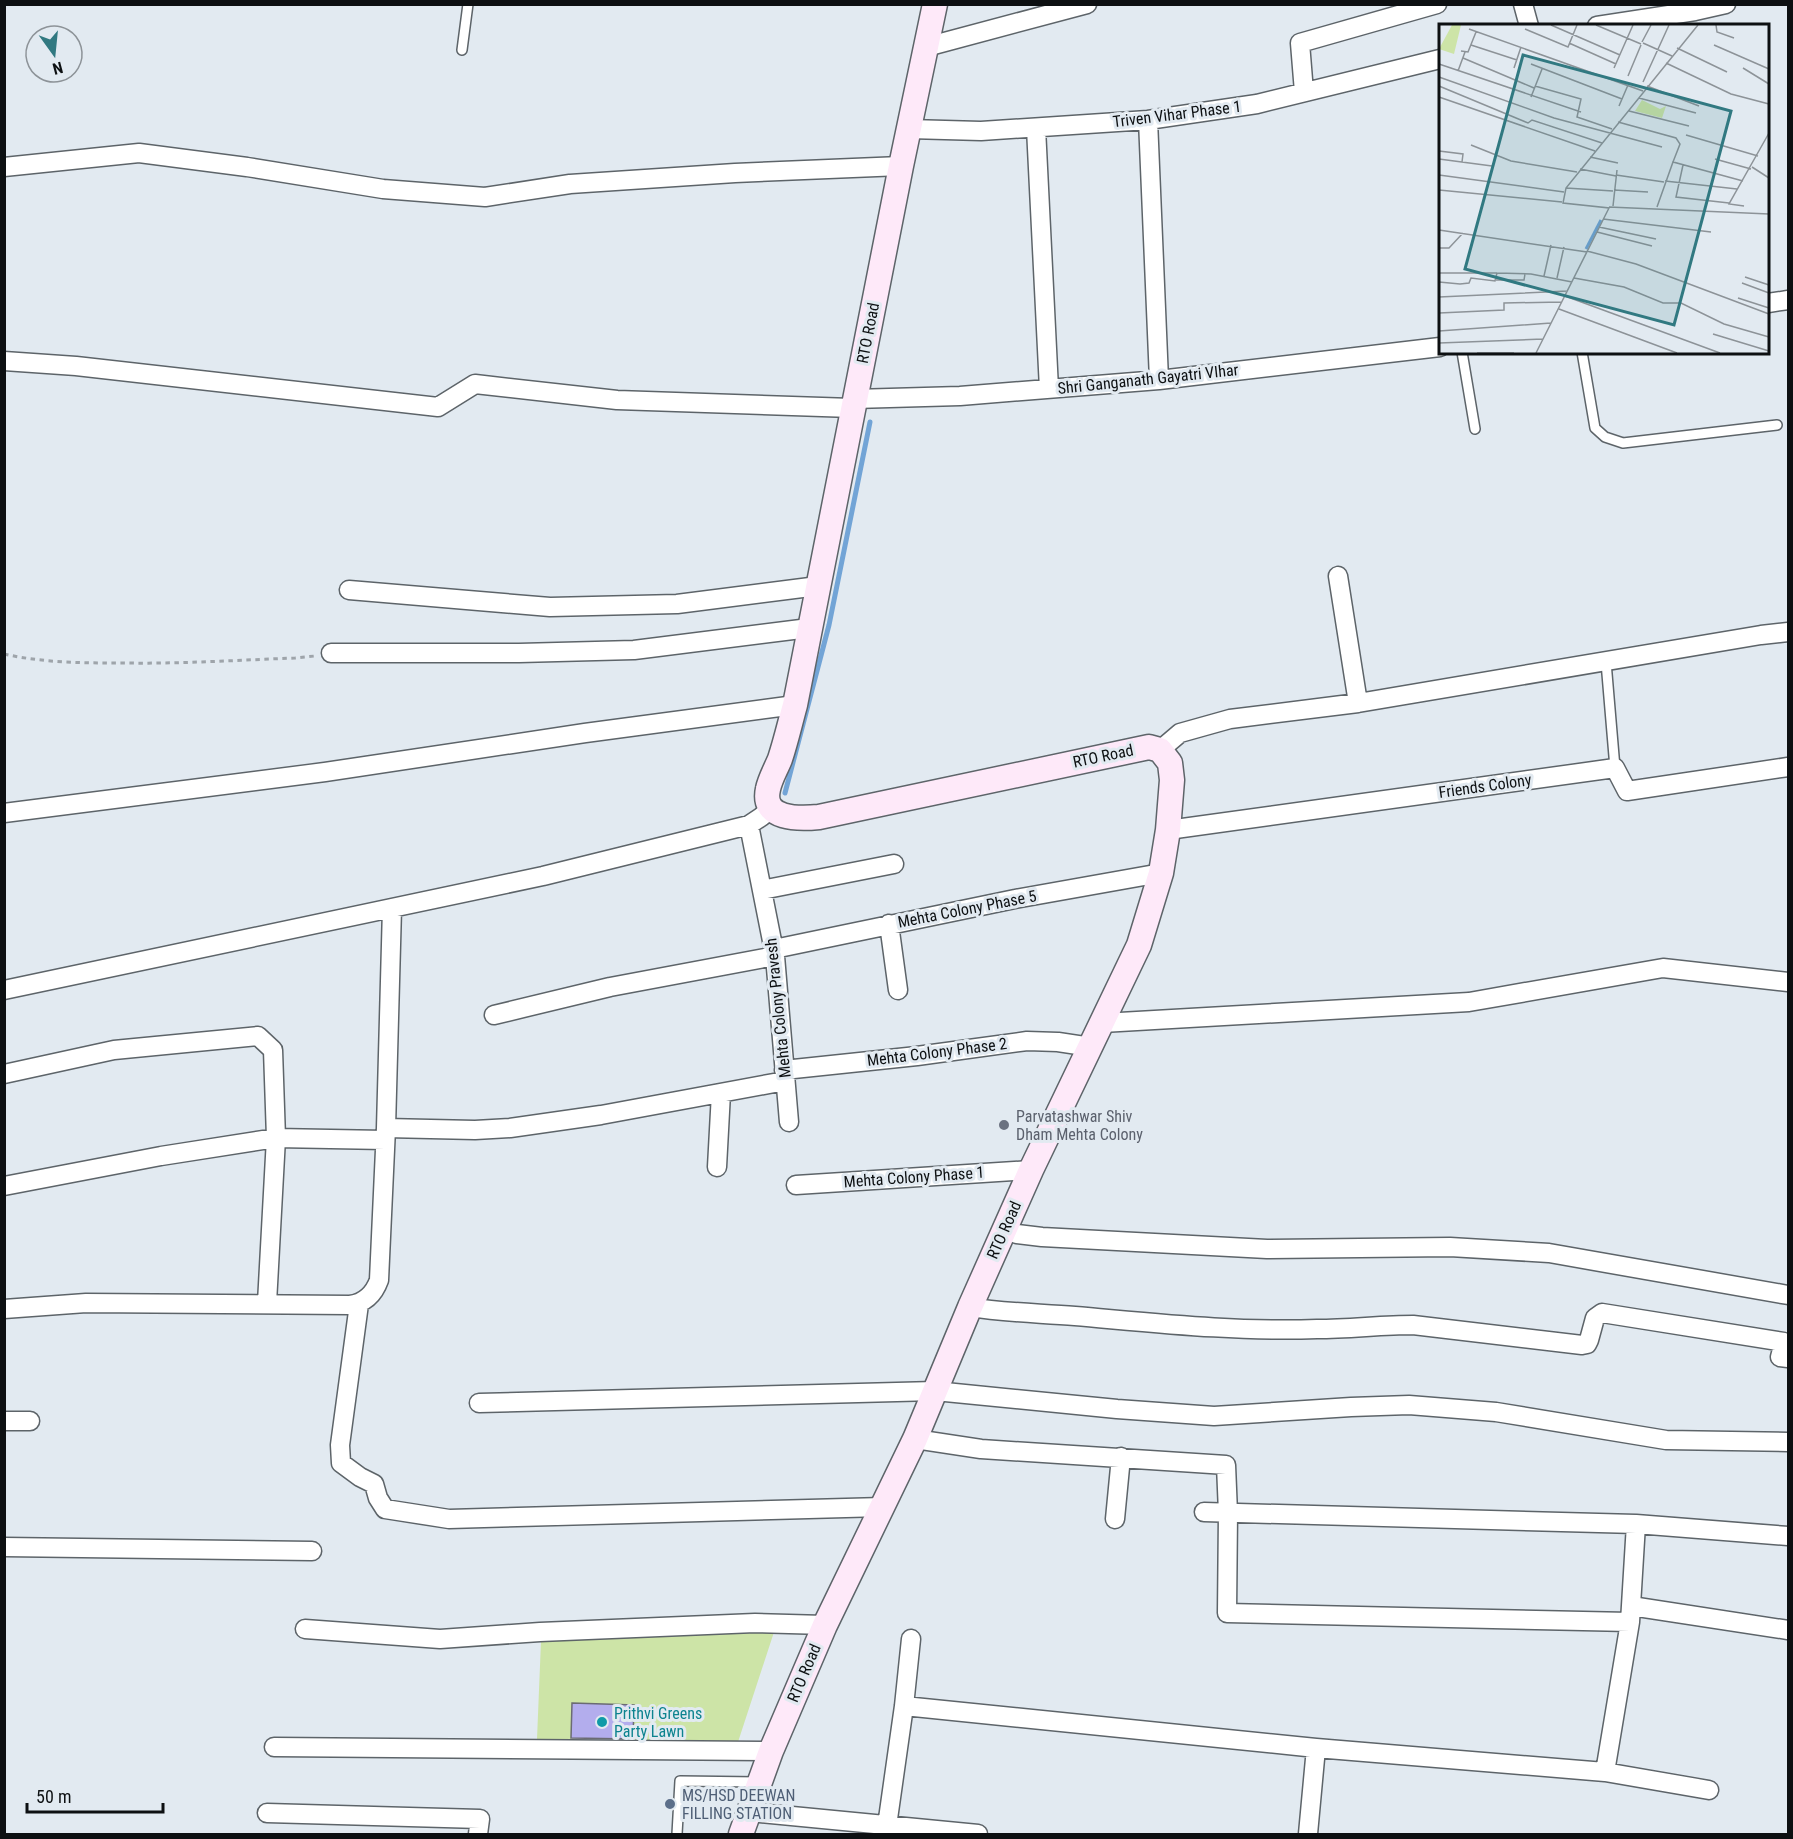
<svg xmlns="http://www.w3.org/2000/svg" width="1793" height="1839" font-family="'Roboto Condensed',sans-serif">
<rect width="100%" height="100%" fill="#e2eaf1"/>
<path fill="#cde4a7" d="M774 1632 738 1742 633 1741 634 1705 572 1703 571 1739H537L541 1641Z"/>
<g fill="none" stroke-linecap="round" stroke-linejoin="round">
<path stroke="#72a4d6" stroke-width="5" d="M785 793 829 625 870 422"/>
</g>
<path fill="#b3aded" stroke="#6b6b73" stroke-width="1.5" d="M572 1703 634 1705 633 1739 571 1738Z"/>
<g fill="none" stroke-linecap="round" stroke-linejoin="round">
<g stroke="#5d6469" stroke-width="12">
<path id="lane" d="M462 50 468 4
M1462 352 1475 429
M1582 352 1595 428 1605 437 1623 443 1777 425
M1606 662 1615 768
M677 1834 680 1781 758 1782"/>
</g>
<g stroke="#5d6469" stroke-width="21">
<path id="street" d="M1523 4 1529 26
M1597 26 1695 11 1726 4
M926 47 1087 4
M1304 92 1300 43 1437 4
M1148 120 1159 380
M1036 128 1049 389
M909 129 981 131 1148 120 1257 104 1440 59
M4 167 139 153 247 167 383 189 485 197 570 184 735 173 901 166
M1768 303 1788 300
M4 361 76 366 438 407 475 384 617 400 852 408
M854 399 960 396 1159 380 1440 347
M1338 576 1358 703
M349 590 550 607 677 604 818 586
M331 653H519L634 650 809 628
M1160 750 1180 733 1230 719 1358 703 1761 635 1788 632
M4 813 325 772 585 733 795 705
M749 825 775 956 789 1122
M1168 830 1615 768 1627 791 1788 767
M762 890 894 864
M889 924 898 990
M774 949 1015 899 1161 873
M4 990 543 876 749 825 761 817 772 808
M494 1015 610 987 775 956
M1102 1023 1469 1002 1663 968 1788 982
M784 1070 917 1056 1027 1041 1058 1042 1091 1047
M4 1074 114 1050 258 1036 273 1050 276 1138 267 1303
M386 1128 475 1130 510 1128 601 1115 785 1081
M717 1167 721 1093
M796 1185 1031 1170
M4 1186 161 1156 276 1138 385 1140
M1004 1229 1017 1234 1042 1237 1267 1249 1450 1247 1549 1253 1788 1295
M359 1304 340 1445 341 1463 360 1477 374 1484 378 1498 385 1509 449 1519 883 1507
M970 1307C1005 1313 1040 1313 1075 1316 1156 1323 1236 1332 1317 1329 1350 1329 1381 1325 1413 1325L1582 1345 1587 1344 1589 1340 1595 1318 1602 1313 1784 1342 1780 1357 1788 1358
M4 1309 86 1303 350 1305C365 1303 374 1294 379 1280L386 1128 392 908
M479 1403 935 1391 1117 1409 1214 1416 1351 1407 1409 1405 1496 1412 1666 1440 1788 1442
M4 1421H30
M915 1439 981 1449 1226 1465 1228 1513 1227 1613 1630 1622
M1204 1512 1636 1524 1788 1536
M1115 1519 1121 1457
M4 1547 312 1551
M1631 1606 1788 1630
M305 1629 440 1639 540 1632 755 1623 825 1625
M904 1706 1316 1748 1605 1772 1709 1790
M274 1747 771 1751
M1605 1772 1630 1622 1636 1524
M750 1812 978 1834
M267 1813 480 1819 478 1834
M887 1826 904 1706 911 1639
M1308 1834 1316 1748"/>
</g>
<g stroke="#5d6469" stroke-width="27">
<path id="secondary" d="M741 1834 771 1751 825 1625 915 1439 970 1307 1031 1170 1139 945 1161 873 1168 830 1172 780 1170 763 1160 750 1149 747 819 817C799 819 761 820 768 789 770 779 776 769 780 759 786 741 790 723 795 705L901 166 935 4"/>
</g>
<path stroke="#9ea4aa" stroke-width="3" stroke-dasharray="4.5 4.5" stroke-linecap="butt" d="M4 654C44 663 84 663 124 663 181 664 238 660 295 658L315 656"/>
<use href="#lane" stroke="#fff" stroke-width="9"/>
<use href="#street" stroke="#fff" stroke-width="18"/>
<use href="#secondary" stroke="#fee9f9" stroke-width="24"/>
</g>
<circle fill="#6b7280" stroke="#e2eaf1" stroke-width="2" cx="1004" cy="1125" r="6"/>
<circle fill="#0f9aa8" stroke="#e2eaf1" stroke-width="2" cx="602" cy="1722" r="6"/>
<circle fill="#5c6f8a" stroke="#e2eaf1" stroke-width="2" cx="670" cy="1804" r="6"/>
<g text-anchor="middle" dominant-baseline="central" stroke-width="6" stroke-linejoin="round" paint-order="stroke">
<g font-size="16" fill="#0d1012" stroke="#e2eaf1">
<text transform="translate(1177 114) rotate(-7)">Triven Vihar Phase 1</text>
<text transform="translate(868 333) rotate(-79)">RTO Road</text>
<text transform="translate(1148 379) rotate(-6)">Shri Ganganath Gayatri VIhar</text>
<text transform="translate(1103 756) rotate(-12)">RTO Road</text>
<text transform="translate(1485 786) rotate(-8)">Friends Colony</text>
<text transform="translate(967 909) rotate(-11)">Mehta Colony Phase 5</text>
<text transform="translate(778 1008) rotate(-96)">Mehta Colony Pravesh</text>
<text transform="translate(937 1052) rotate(-7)">Mehta Colony Phase 2</text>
<text transform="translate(914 1177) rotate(-4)">Mehta Colony Phase 1</text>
<text transform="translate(1004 1230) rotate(-66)">RTO Road</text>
<text transform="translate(804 1673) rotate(-67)">RTO Road</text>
</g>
<g font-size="16" fill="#5b616d" stroke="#e2eaf1" text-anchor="start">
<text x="1016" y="1116">Parvatashwar Shiv<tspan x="1016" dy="18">Dham Mehta Colony</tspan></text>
</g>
<g font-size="16" fill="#0d838f" stroke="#e2eaf1" text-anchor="start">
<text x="614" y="1713">Prithvi Greens<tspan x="614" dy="18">Party Lawn</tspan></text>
</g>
<g font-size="16" fill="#4e5e75" stroke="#e2eaf1" text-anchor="start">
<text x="682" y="1795">MS/HSD DEEWAN<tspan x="682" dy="18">FILLING STATION</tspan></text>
</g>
</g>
<g transform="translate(1439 24)">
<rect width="330" height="330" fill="#e2eaf1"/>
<path d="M13 1H22L15 30 0 25ZM203 76 221 85 227 82 223 94 196 87Z" fill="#cde4a7"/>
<path fill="none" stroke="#72a4d6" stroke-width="3" d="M147 225 162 196"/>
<path fill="none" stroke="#8d9398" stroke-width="1.5" d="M112 1 181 31M157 1 202 20M277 1 278 8 295 14M30 5 204 67M86 5 129 23 138 1M203 18 212 1M130 19 177 40M204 19 233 32M32 21 78 36M275 21 330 45M238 24 288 48M22 27 29 28 37 8M24 34 95 64M227 39 292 70 330 80M0 40 142 88M92 40 183 75M75 44 82 23M175 44 194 1M304 44 330 60M19 47 26 28M189 52 202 21M0 53 115 94 223 123M204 58 230 1M0 62 89 99 93 96 163 119M96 62 142 75 138 93 173 105M208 62 260 82M0 73 156 127M92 73 103 45M200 74 257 89M180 82 189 61M190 87 250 102M179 98 237 114 241 120 234 138M247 111 319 132M32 121 72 137 138 148M0 127 24 130 23 138M151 133 179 139M0 135 53 142M276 135 312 145M244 141 237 173 290 179M313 143 330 154M141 145 177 152M0 151 125 168M177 151 225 158M226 157 298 165M127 164 174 167M0 166 123 178M175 166 209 168M174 182 178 146M305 182 290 180 330 109M170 183 330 190M218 183 234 138 304 157M164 195 272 208M160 203 217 215M0 206 148 228M158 208 213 222M0 224H10L24 209M148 227 197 240 330 290M0 249H58M105 252 112 221M306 253 330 261M118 254 125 223M135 254 185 263 224 279H242L285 300 330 313M57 256H85L86 250M0 258 21 260 30 259 32 254 56 257 58 249 92 250 133 258M303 259 330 269M126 272 281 329M0 273 129 267M299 274 330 284M120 285 238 329M0 289 65 286V279L123 278M0 307 112 299M274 310 330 327M0 319 104 315M38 329H75M97 329 170 184 124 179 127 164 259 1"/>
<path fill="#317981" fill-opacity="0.15" stroke="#317981" stroke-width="3" d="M84 31 292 87 235 301 26 245Z"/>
<rect width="330" height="330" fill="none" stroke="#0d1012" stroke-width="3"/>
</g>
<rect width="1793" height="1839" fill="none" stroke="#0d1012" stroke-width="12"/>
<g transform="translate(54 54) rotate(165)"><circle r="28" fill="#e2eaf1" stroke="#8d9398" stroke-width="1.5"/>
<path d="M0-4.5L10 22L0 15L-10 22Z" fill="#317981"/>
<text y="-9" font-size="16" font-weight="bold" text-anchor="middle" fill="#0d1012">N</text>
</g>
<path d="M27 1803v9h136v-9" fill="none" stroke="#0d1012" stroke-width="3"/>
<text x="36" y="1803" font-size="18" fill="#0d1012" stroke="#e2eaf1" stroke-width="4.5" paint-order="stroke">50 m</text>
</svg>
